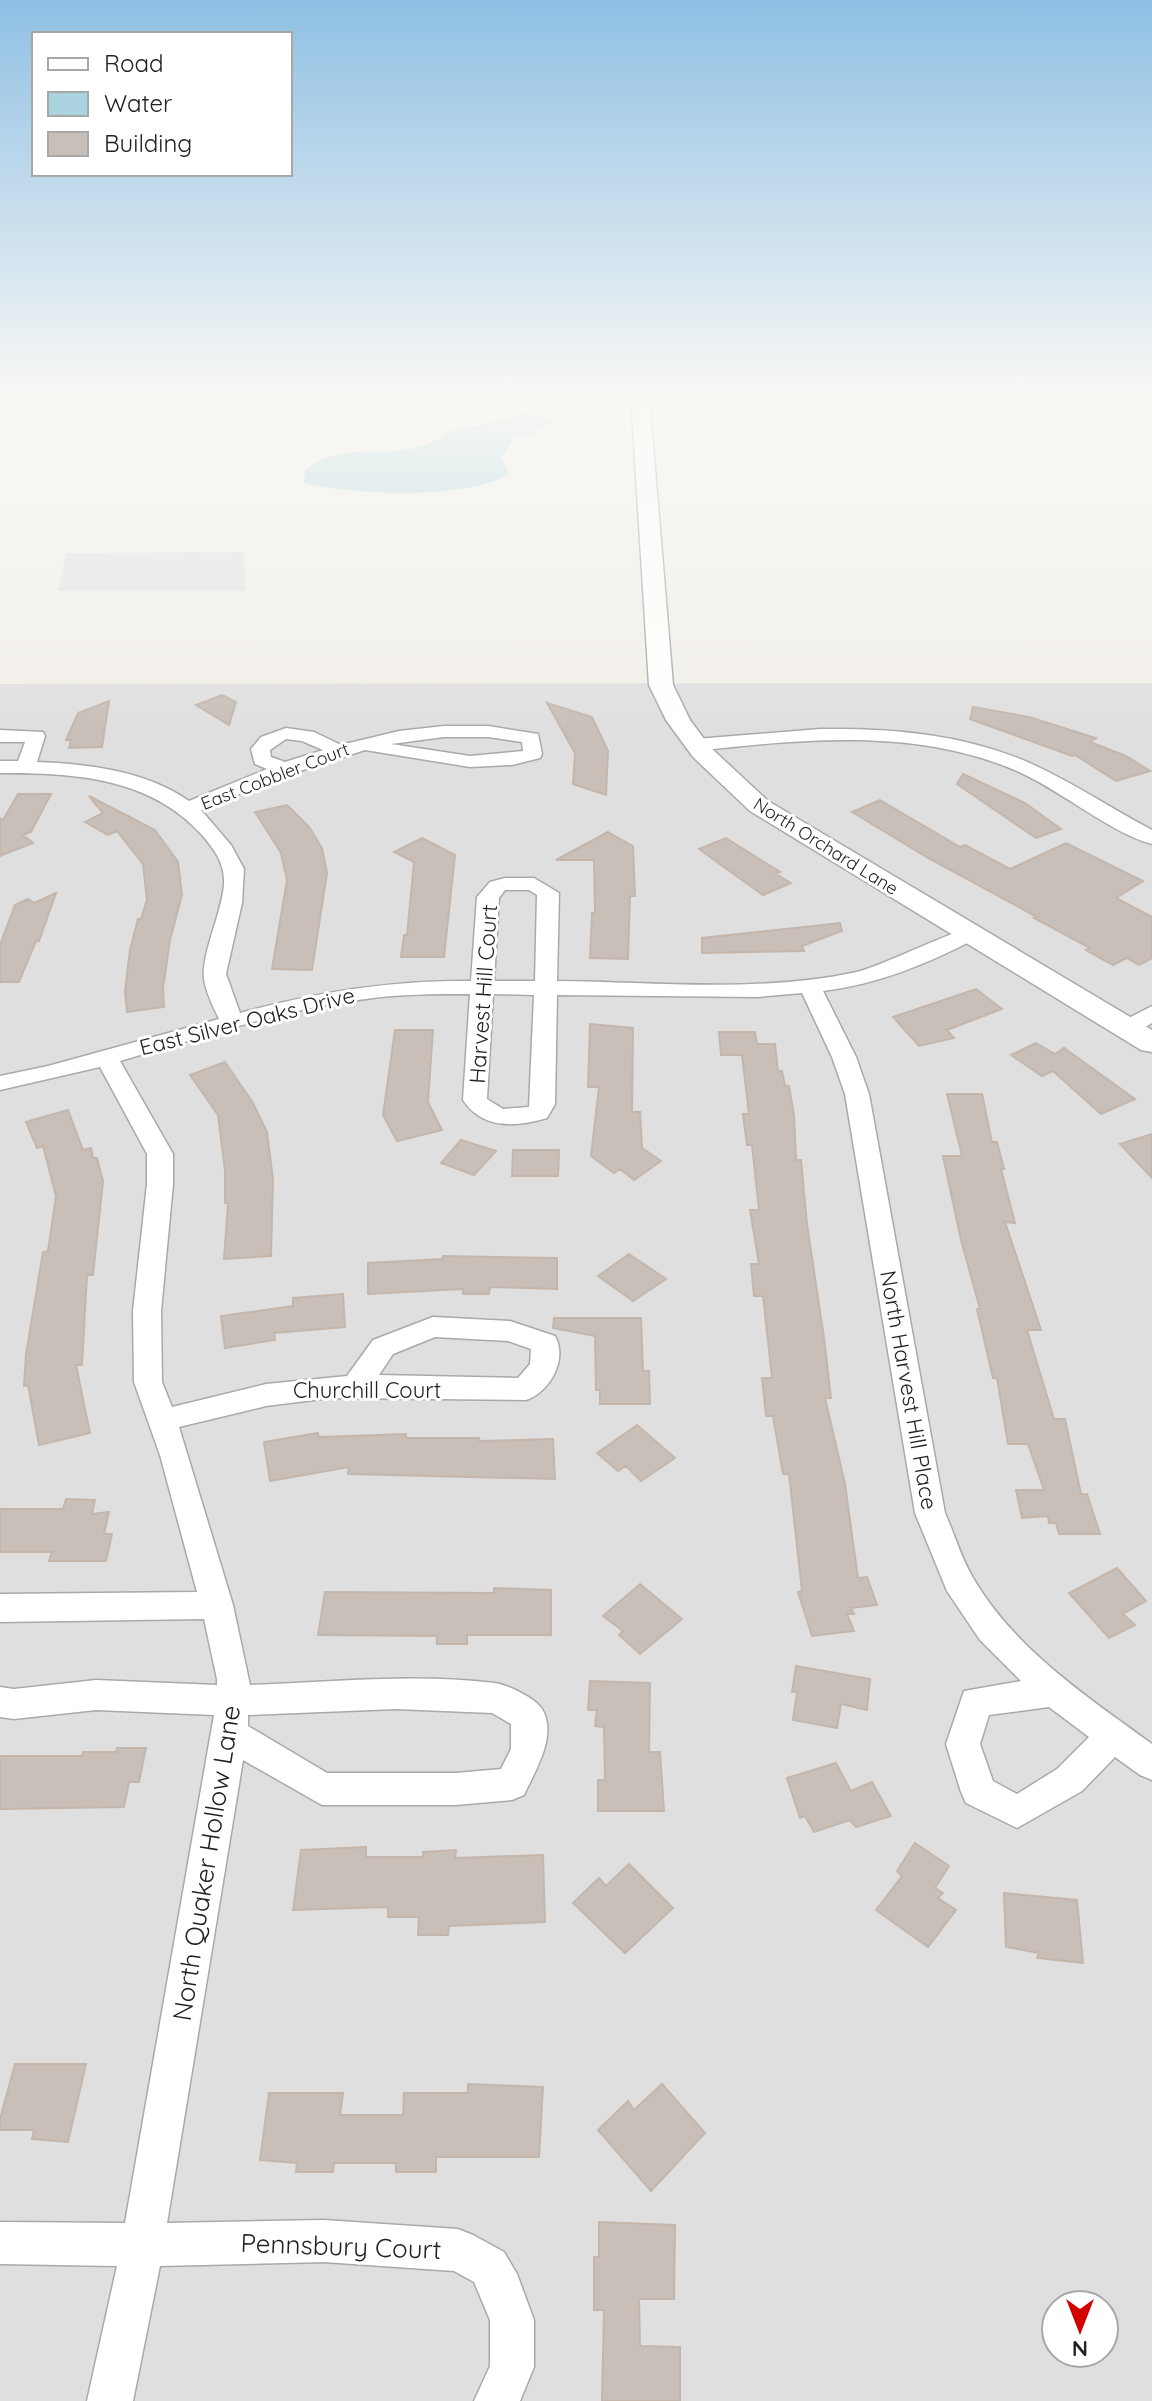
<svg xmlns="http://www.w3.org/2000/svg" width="1152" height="2401" font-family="Quicksand,sans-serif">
<rect width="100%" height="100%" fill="#f2efe9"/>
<path fill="#e0dfdf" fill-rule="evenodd" d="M1152 683V2401H0V684ZM1056 2305H1104V2353H1056Z"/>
<path fill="#c8facc" d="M304 396H380L342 411 326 414 307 412 302 406Z"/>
<path fill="#e2e2e2" d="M244 552 245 591H58L66 553Z"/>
<path fill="#aad3df" d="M524 413 549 418 554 422 534 432 539 435 514 437 501 458 509 474C466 500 353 495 304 483L305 470C352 433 406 470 450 430 472 430 501 418 524 413Z"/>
<path fill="#c7bfb8" stroke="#c4b6ab" stroke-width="2" d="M222 695 236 702 229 725 196 705Z
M109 701 102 747 69 748 71 740H66L78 713Z
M547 703 592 717 608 751 606 795 573 784 575 753Z
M973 707 1029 717 1096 738 1090 742 1126 756 1150 771 1116 781 1075 755 1072 756 970 719Z
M963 774 1025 803 1061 829 1036 838 957 784Z
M18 794H51L31 832 23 835 33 843 0 856V818L3 820Z
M89 796 155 830 178 862 182 895 170 940 163 988 164 1007 127 1012 125 991 130 950 138 919H141L147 900 143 864 117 831 108 835 85 822 103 813Z
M880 800 960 847 965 845 1010 869 1066 843 1143 881 1116 898 1152 917V958L1139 965 1127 958 1113 965 1086 950 1090 948 1034 918 1037 917 928 858 852 812Z
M287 805 309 827 322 848 327 873 312 970 272 969 287 880 281 853 255 812Z
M608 832 633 846 635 896H630L628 959 590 958 592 913H595L594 860H556Z
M422 838 455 855 444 957H401L404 935H407L414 862 394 852Z
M726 838 780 872 776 874 791 883 763 895 699 849Z
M56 893 39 941H36L19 982H0V945L15 905 28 899 34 903Z
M840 923 842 931 802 946 804 951 702 953V938Z
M976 989 1002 1009 947 1030 954 1038 919 1046 893 1017Z
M590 1024 633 1028 632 1112H640L642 1148 661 1161 634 1180 620 1169 614 1173 591 1156 599 1087H588Z
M395 1030H433L428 1102 442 1130 397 1141 383 1115Z
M719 1032H755L757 1044H775L778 1071H782L785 1086H789L794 1115 796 1160H801L807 1224 824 1338 831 1398H825L845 1484 858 1578 867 1577 877 1605 851 1608 854 1614H847L854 1631 812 1636 798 1592 802 1591 789 1474H783L773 1416H766L762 1378H772L763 1296H754L751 1264H759L750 1210H759L752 1145H747L743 1114H749L742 1055H721Z
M1036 1043 1055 1054 1064 1048 1135 1099 1101 1114 1053 1071 1042 1076 1011 1055Z
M225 1062 253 1103 267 1132 273 1180 271 1256 224 1259 228 1203H225V1171L218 1115 190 1075Z
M947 1094H982L992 1142H997L1004 1169H1001L1015 1223 1005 1222 1041 1330H1027L1054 1419H1065L1081 1494H1087L1100 1534H1059L1056 1523H1049L1048 1516 1022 1518 1016 1490H1044L1028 1444H1008L997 1378H993L977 1309H980L961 1240 943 1156H962Z
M68 1110 83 1150 91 1148 93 1158H97L103 1181 93 1275H87L82 1365H76L90 1433 39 1445 28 1385 24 1386 26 1354 43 1252 48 1251 56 1196 43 1146 37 1148 26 1122Z
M1152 1134V1178L1120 1144Z
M461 1140 496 1151 474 1175 441 1163Z
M513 1150H559L558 1176H512Z
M629 1254 666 1279 633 1301 598 1276Z
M443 1256 557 1258V1289L490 1287 489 1294H463V1289L368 1294V1263L442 1259Z
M343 1294 345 1327 274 1333 275 1340 225 1348 221 1316 293 1306V1298Z
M554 1318H641L643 1371H649L650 1404H600V1390H596L595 1336 553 1328Z
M637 1425 675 1458 641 1481 626 1466 618 1471 597 1453Z
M318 1433 319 1437 406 1434V1438H479V1441L553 1439 555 1479 348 1474 349 1467 270 1481 264 1442Z
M66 1499 95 1500 92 1514 109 1512 104 1534H112L106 1561H49L52 1552H0V1509H63Z
M1117 1568 1146 1601 1123 1614 1135 1625 1109 1638 1069 1593Z
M640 1584 682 1619 640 1654 619 1635 623 1631 603 1616Z
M494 1588 551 1590V1635H467V1644H437V1636L318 1635 325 1592 494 1593Z
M796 1666 870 1679 867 1710 841 1704 837 1728 793 1720 797 1692H792Z
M590 1681 650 1683 649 1752H660L664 1811H598V1780H605L604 1727 595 1726 597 1710H588Z
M117 1748H146L139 1782H129L124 1807 0 1809V1756H82L83 1752H116Z
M836 1763 851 1791 872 1782 891 1816 856 1827 850 1820 814 1832 805 1816 800 1818 787 1778Z
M915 1843 949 1866 935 1888 943 1893 938 1898 956 1910 928 1947 876 1910 902 1876 897 1871Z
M366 1847V1857H423V1852L456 1850 455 1858 543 1855 545 1922 449 1926 448 1935H418L419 1917H388V1907L293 1910 301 1850Z
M629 1864 673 1908 625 1953 573 1903 599 1878 606 1886Z
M1004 1893 1077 1900 1083 1963 1037 1958 1039 1953 1006 1947Z
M15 2064H86L68 2142 32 2139 34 2130H0V2119Z
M468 2084 543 2087 539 2157H436V2172H396V2163H334L333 2172H296L297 2163 260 2160 269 2093H343L340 2115H403L404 2093H468Z
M662 2084 705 2133 651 2191 598 2130 628 2101 634 2110Z
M599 2222 675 2225 674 2299H639L640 2346 680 2347V2401H602L604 2310H594V2257H599Z"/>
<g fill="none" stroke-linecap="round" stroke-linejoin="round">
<g stroke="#a9a9a9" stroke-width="3">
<path id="minor" d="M444 726H488L538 734 542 754 540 758 512 765 470 767 365 750 275 779 201 810 231 845 244 869 242 903 226 974 240 1013C317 992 391 980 471 981L477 897 490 882 505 878H534L559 893 557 981C656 982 760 993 857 972 884 966 962 925 977 928L980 933 977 938C927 964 879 984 823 991L856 1057 869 1094 945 1513C954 1533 961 1557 972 1576 1013 1648 1086 1696 1152 1744V1780L1140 1775 1115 1757 1082 1791 1017 1828 966 1803 961 1792 946 1744 964 1691 1021 1681 980 1640 947 1591 915 1513 845 1094 832 1057 802 993 757 997 557 995 555 1104 547 1118C516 1127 483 1130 463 1100L470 994C435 994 401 994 366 999 282 1009 201 1038 120 1061L173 1154V1184L161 1311 162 1382 172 1407 266 1384 347 1376 373 1340 433 1317 510 1321 555 1336C568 1359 550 1392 526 1400L330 1398 266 1406 179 1427 233 1605 250 1685C331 1682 415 1673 495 1683 508 1685 535 1698 542 1709 558 1735 535 1771 524 1795L512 1800 456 1805H322L243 1760 167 2223 324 2220 458 2229 473 2235 504 2252 517 2274 534 2320V2367L520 2401H474L490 2366V2320L474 2282 454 2271 324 2262 160 2266 133 2401H87L117 2266 0 2264V2222L125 2223 214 1715 96 1710 14 1719 0 1717V1687L14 1689 96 1680 217 1685V1679L204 1619 0 1622V1594L197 1592 160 1455 134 1382 133 1311 147 1184V1154L100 1067 0 1090V1076L48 1066 219 1019C213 1006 206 993 204 979 201 954 222 913 224 884 225 864 215 850 202 835 150 777 74 773 0 773V761H18L25 742H0V730L43 732 45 736 37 762C89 764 146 771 189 801L267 769 255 764 251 749 261 737 286 728 314 732 341 745 399 731ZM444 737H488L522 742 523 751 470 756 391 744ZM286 739 302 741 323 750 285 762 271 757 270 750ZM505 890H529L537 895 535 981H494L499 898ZM493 994 534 995 529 1107 503 1109 487 1099ZM435 1337 508 1341 531 1349 530 1364 518 1378 379 1375 393 1354ZM1049 1707 1089 1737 1057 1769 1017 1794 993 1781 980 1744 989 1715ZM396 1709 492 1713 511 1724V1749L501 1769 456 1773H327L248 1726V1715Z
M820 729C893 728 965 734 1032 764 1074 783 1112 809 1152 830V844C1112 834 1059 789 1017 771 915 727 803 739 696 751L687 745 696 739Z
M1152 1006V1023L1135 1033H1119L1115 1028 1119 1023Z"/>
</g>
<g stroke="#a9a9a9" stroke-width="3">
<path id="tertiary" d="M631 396H649L673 685 690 720 710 747 768 801 1152 1030V1052L1141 1050 750 811 693 757 666 720 649 685Z"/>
</g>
<use href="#minor" fill="#fff" fill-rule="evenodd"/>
<use href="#tertiary" fill="#fff" fill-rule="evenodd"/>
</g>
<linearGradient id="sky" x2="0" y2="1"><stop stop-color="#8fc0e4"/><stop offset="0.54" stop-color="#f9f8f5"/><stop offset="1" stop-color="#f9f8f5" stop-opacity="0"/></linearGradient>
<rect width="1152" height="732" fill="url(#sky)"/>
<g text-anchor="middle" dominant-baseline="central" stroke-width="6" stroke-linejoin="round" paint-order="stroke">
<g font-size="18" fill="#222" stroke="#fff">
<text transform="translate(275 776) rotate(-21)">East Cobbler Court</text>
<text transform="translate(826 846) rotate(32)">North Orchard Lane</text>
</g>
<g font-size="22" fill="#222" stroke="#fff">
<text transform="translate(483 994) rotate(-86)">Harvest Hill Court</text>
<text transform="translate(247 1021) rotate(-14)">East Silver Oaks Drive</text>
<text x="367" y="1390">Churchill Court</text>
<text transform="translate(909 1390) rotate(80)">North Harvest Hill Place</text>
</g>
<g font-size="26" fill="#222" stroke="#fff">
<text transform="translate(206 1863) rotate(-81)">North Quaker Hollow Lane</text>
<text transform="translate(341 2246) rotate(2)">Pennsbury Court</text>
</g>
</g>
<rect x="32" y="32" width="260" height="144" fill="#ffffff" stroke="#a7a7a7" stroke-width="2"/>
<rect x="48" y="58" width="40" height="12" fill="#ffffff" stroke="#a7a7a7" stroke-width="2"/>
<text x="104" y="72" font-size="24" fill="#222222">Road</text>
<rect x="48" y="92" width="40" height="24" fill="#aad3df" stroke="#a7a7a7" stroke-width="2"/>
<text x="104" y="112" font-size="24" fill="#222222">Water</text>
<rect x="48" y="132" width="40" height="24" fill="#c7bfb8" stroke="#a7a7a7" stroke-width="2"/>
<text x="104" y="152" font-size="24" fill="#222222">Building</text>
<g transform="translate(1080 2329) rotate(180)"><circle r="38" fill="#ffffff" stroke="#a7a7a7" stroke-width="2"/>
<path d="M0-6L14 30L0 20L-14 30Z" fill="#d40000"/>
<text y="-12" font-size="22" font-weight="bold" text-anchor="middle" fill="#222222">N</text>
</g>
</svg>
